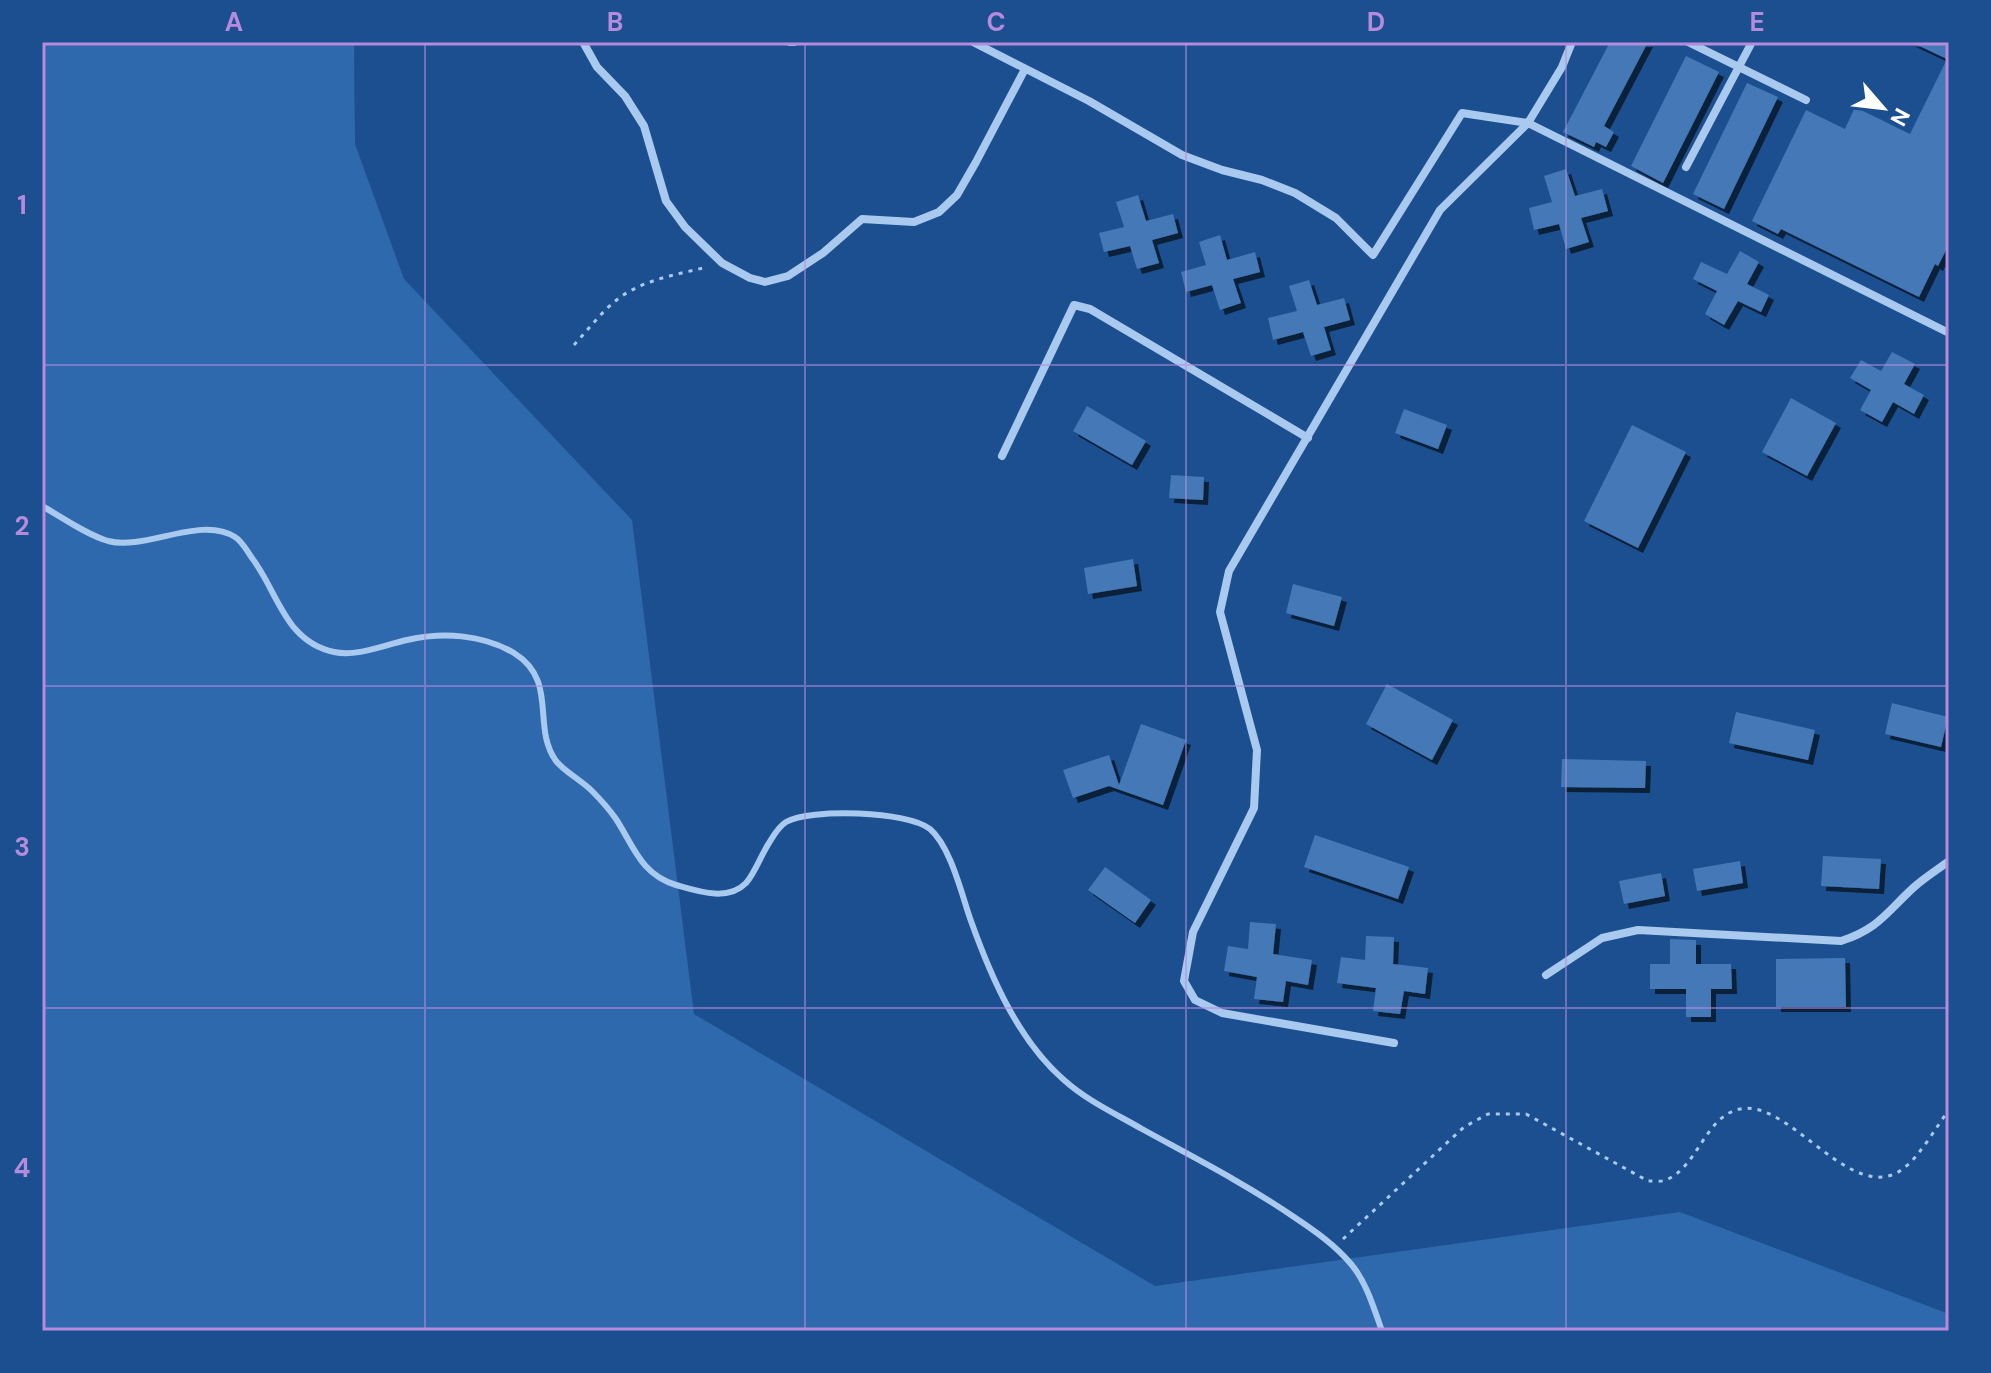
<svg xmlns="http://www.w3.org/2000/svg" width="1991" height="1373" font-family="'DM Sans',sans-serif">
<defs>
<filter id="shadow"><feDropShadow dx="5" dy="5" stdDeviation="0" flood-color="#0009"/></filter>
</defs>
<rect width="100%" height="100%" fill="#1b4f8f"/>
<path fill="#2e69ad" d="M42 42H354L355 144 404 279 632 520 694 1014 1155 1286 1680 1212 1949 1314V1331H42Z"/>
<path fill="#4478b7" filter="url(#shadow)" d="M1610 42H1648L1604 126 1614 132 1606 147 1596 142 1594 147 1563 132Z
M1911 42H1949V244L1938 266 1935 264 1919 297 1781 229 1778 234 1752 221 1806 110 1845 129 1855 107 1910 134 1947 59Z
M1686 56 1719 72 1663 183 1631 166Z
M1747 83 1778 97 1724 209 1693 194Z
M1566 169 1575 196 1602 189 1608 211 1581 218 1589 242 1566 249 1559 224 1534 230 1529 208 1552 202 1544 176Z
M1138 195 1146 221 1173 214 1178 233 1152 240 1159 263 1137 269 1130 246 1104 252 1099 233 1124 227 1116 202Z
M1220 235 1227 260 1255 252 1260 272 1233 279 1241 303 1220 310 1212 285 1186 292 1181 272 1206 265 1199 242Z
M1740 251 1759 262 1747 284 1769 295 1761 312 1738 301 1724 325 1705 314 1717 291 1693 279 1701 262 1727 274Z
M1309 280 1317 305 1344 298 1350 320 1324 327 1331 350 1311 356 1303 332 1273 340 1268 318 1297 311 1289 286Z
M1892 352 1915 364 1904 384 1924 395 1914 414 1893 402 1882 422 1860 410 1871 390 1850 378 1861 360 1881 371Z
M1791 398 1836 423 1807 476 1762 452Z
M1087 406 1146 441 1132 465 1073 431Z
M1404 409 1447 425 1438 449 1395 433Z
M1632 425 1686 452 1638 548 1584 521Z
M1171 475 1204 477 1203 500 1169 498Z
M1133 559 1137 586 1088 594 1084 568Z
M1293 584 1342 597 1334 626 1286 613Z
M1387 684 1453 720 1432 760 1366 724Z
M1892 703 1948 717 1941 747 1885 734Z
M1736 712 1815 730 1808 760 1729 743Z
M1141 724 1186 740 1163 805 1109 786 1073 798 1063 770 1109 755 1119 785Z
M1562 759 1646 761 1645 788 1561 787Z
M1315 835 1409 867 1398 899 1304 867Z
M1823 856 1881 859 1879 889 1821 886Z
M1740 861 1743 883 1697 891 1693 869Z
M1105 867 1151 900 1135 923 1088 890Z
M1661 873 1665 896 1624 904 1619 881Z
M1250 922 1276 924 1273 954 1312 960 1308 985 1286 981 1283 1002 1254 999 1257 977 1224 971 1228 946 1248 949Z
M1366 936 1394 937 1393 964 1428 968 1425 994 1404 991 1400 1014 1373 1011 1376 988 1337 983 1341 957 1365 960Z
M1670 939 1696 940V964H1731L1732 989H1711V1017H1686V989H1650V964H1670Z
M1845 958 1846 1007H1776V959Z"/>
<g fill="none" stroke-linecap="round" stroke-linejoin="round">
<path stroke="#a9c9ee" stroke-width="3" stroke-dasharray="4 6" stroke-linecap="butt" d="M574 345C587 331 599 315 613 303 639 280 675 275 707 267
M1343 1239 1464 1127 1488 1114H1526L1648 1181C1653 1181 1661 1182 1666 1180 1698 1167 1705 1116 1740 1109 1790 1098 1853 1209 1904 1168 1920 1156 1936 1127 1949 1110"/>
<path stroke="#a9c9ee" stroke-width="6" d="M42 506C62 517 85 534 108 541 145 551 201 515 235 537 242 541 247 551 252 558 278 592 285 642 334 652 357 657 384 645 407 640 442 632 482 634 514 653 559 681 531 726 556 761 565 772 581 780 592 791 600 799 609 809 616 819 633 845 641 875 676 885 697 891 728 902 746 883 755 873 761 855 769 843 774 835 778 827 786 822 810 808 908 811 930 829 951 847 962 896 971 921 991 977 1018 1040 1064 1080 1086 1100 1116 1114 1142 1129 1193 1157 1246 1184 1294 1217 1315 1231 1335 1245 1351 1264 1367 1283 1374 1309 1382 1331"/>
<path stroke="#a9c9ee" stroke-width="8" d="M583 42 597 67 625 96 644 126 666 201 685 227 722 263 750 278 765 282 788 276 823 253 862 219 914 222 939 212 957 195 976 162 1025 69
M790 42H794
M973 42 1089 101 1182 155 1222 170 1262 180 1295 193 1336 218 1373 255 1462 113 1528 123 1949 333
M1688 42 1806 100
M1686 167 1752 42
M1002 456 1074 305 1090 309 1308 438
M1546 975 1602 938 1638 930 1841 941C1878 929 1886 913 1913 888 1924 878 1937 870 1949 861
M1394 1043 1222 1013 1195 1000 1184 981 1193 932 1254 808 1257 750 1220 612 1229 571 1440 210 1528 123 1562 67 1572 42"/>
</g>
<path fill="none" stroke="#b68bdc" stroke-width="2" stroke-opacity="0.55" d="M425 42V1331M805 42V1331M1186 42V1331M1566 42V1331M42 365H1949M42 686H1949M42 1008H1949"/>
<rect width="1991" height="1373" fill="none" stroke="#1b4f8f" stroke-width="88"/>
<g transform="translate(1883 108) rotate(118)" stroke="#1b4f8f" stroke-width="6" paint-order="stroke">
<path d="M0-6L14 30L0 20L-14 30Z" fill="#ffffff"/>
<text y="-12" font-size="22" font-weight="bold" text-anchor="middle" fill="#ffffff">N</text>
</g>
<rect x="44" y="44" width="1903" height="1285" fill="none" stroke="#b68bdc" stroke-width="3"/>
<g font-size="26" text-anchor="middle" font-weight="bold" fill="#b68bdc">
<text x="234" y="31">A</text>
<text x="615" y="31">B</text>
<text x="996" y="31">C</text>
<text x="1376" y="31">D</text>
<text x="1757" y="31">E</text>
<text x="22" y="214">1</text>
<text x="22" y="535">2</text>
<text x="22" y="856">3</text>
<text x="22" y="1177">4</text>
</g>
</svg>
